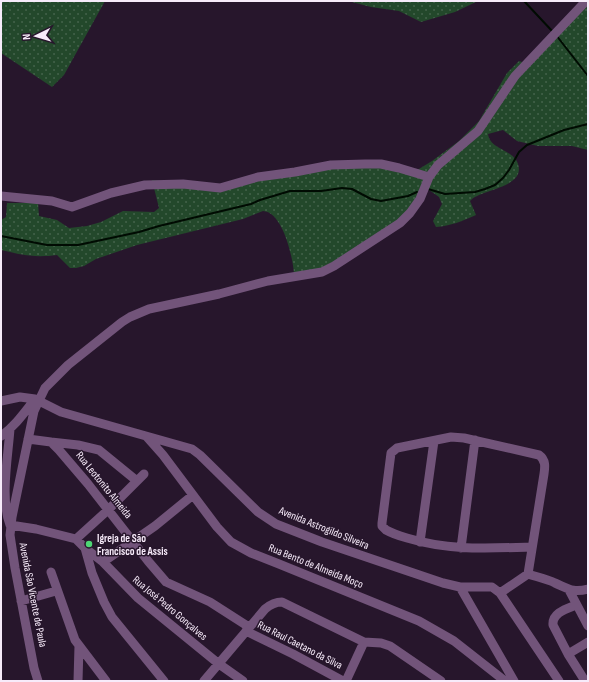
<svg xmlns="http://www.w3.org/2000/svg" width="589" height="682" font-family="'Sofia Sans Condensed',sans-serif">
<defs>
<pattern id="grass-dots" width="8" height="8" patternUnits="userSpaceOnUse"><rect width="8" height="8" fill="#23482b"/><path d="M2 2h.1M6 6h.1" fill="none" stroke="#44634b" stroke-width="1.8" stroke-linecap="round"/></pattern>
</defs>
<rect width="100%" height="100%" fill="#27162c"/>
<path fill="url(#grass-dots)" d="M1 1H105L64 75 52 87 1 53Z
M348 1H478L455 12 421 22 399 11 371 7Z
M588 3V150L572 146H538L517 141 503 130 488 134C490 150 513 149 518 164 526 188 480 189 470 201L476 215C462 221 451 226 436 227L433 221 442 204 439 197 425 187 414 209 332 266 294 274C293 258 283 212 263 211L243 219 137 245 96 259 84 266 76 268H70L57 255C35 258 22 255 1 250V220L6 217 7 203H38L39 216 57 220 69 228 87 226 101 222 123 211 154 212 159 208 152 180 225 187 335 166H384L414 172 432 161 459 141 479 121 507 73 519 61 528 64Z"/>
<g fill="none" stroke-linecap="round" stroke-linejoin="round">
<path stroke="#000b02" stroke-width="2" d="M524 1 553 32
M556 35 588 76
M428 189 445 194 475 192 485 189 495 185 503 178 509 170 519 152 527 145 564 130 588 124
M1 236 47 245H78L139 232 159 226 251 204 260 200 290 191H321L342 188 352 189 371 199 381 201 408 196 417 192"/>
<path stroke="#72547a" stroke-width="9" d="M1 196 52 201 72 207 111 193 145 185 183 184 220 188 258 177 295 172 331 165 365 164H381L399 168 429 177
M1 401 20 397 35 399 61 412 192 449 200 455 258 512 276 524 322 542 443 583 460 587H492L500 593 559 681
M10 429C8 457 0 499 10 525
M1 436C15 426 24 413 35 399
M147 437 163 455 217 527 231 542 251 553 279 564 419 621 454 641 505 681
M28 439 51 442 59 450 88 484 148 561 166 582 210 602 249 627
M51 442 78 445 99 450 137 481
M10 525 36 529 76 539 85 548 92 573 104 602 112 617 164 681
M76 539 108 510 144 474
M420 542 434 441
M85 548 103 562 138 598 219 664 243 681
M461 548 475 440
M103 562 155 526 193 495
M51 572 75 640 106 681
M528 574 544 474C545 467 546 460 539 455L464 438 451 437 402 447 397 448 391 453 382 523V526L386 530C393 534 400 536 407 538 450 551 488 548 532 547
M460 587 514 681
M569 590 588 626
M500 593 528 574C537 577 547 579 555 583 569 589 573 593 588 589
M21 601 56 591
M576 605C566 609 552 613 553 625L568 654 585 681
M246 631 293 654 343 681
M568 654 588 642
M38 681 34 668 15 568 10 535 12 517 34 411 45 388 68 365 122 322 130 317 149 309 219 294 268 281 322 272 334 266 400 223 410 213 420 199 429 177 438 165 478 131 515 76 586 1
M78 681 79 646
M204 681 265 609C271 604 275 602 282 602L364 642 381 643 390 646 441 681
M346 681 364 642"/>
</g>
<circle fill="#4ed675" stroke="#27162c" stroke-width="1.5" cx="89" cy="544" r="4"/>
<g text-anchor="middle" dominant-baseline="central" stroke-width="3" stroke-linejoin="round" paint-order="stroke">
<g font-size="11" fill="#f7ebfa" stroke="#27162c">
<text transform="translate(104 485) rotate(51)">Rua Leotonito Almeida</text>
<text transform="translate(324 528) rotate(22)">Avenida Astrogildo Silveira</text>
<text transform="translate(316 566) rotate(22)">Rua Bento de Almeida Moço</text>
<text transform="translate(33 595) rotate(79)">Avenida São Vicente de Paula</text>
<text transform="translate(170 608) rotate(40)">Rua José Pedro Gonçalves</text>
<text transform="translate(300 645) rotate(27)">Rua Raul Caetano da Silva</text>
</g>
<g font-size="11" font-weight="bold" fill="#f7ebfa" stroke="#27162c" text-anchor="start">
<text x="97" y="538">Igreja de São<tspan x="97" dy="13">Francisco de Assis</tspan></text>
</g>
</g>
<rect width="589" height="682" fill="none" stroke="#f7ebfa" stroke-width="4"/>
<g transform="translate(36 36) rotate(265)" stroke="#27162c" stroke-width="3" paint-order="stroke">
<path d="M0-3L7 15L0 10L-7 15Z" fill="#f7ebfa"/>
<text y="-6" font-size="11" font-weight="bold" text-anchor="middle" fill="#f7ebfa">N</text>
</g>
</svg>
